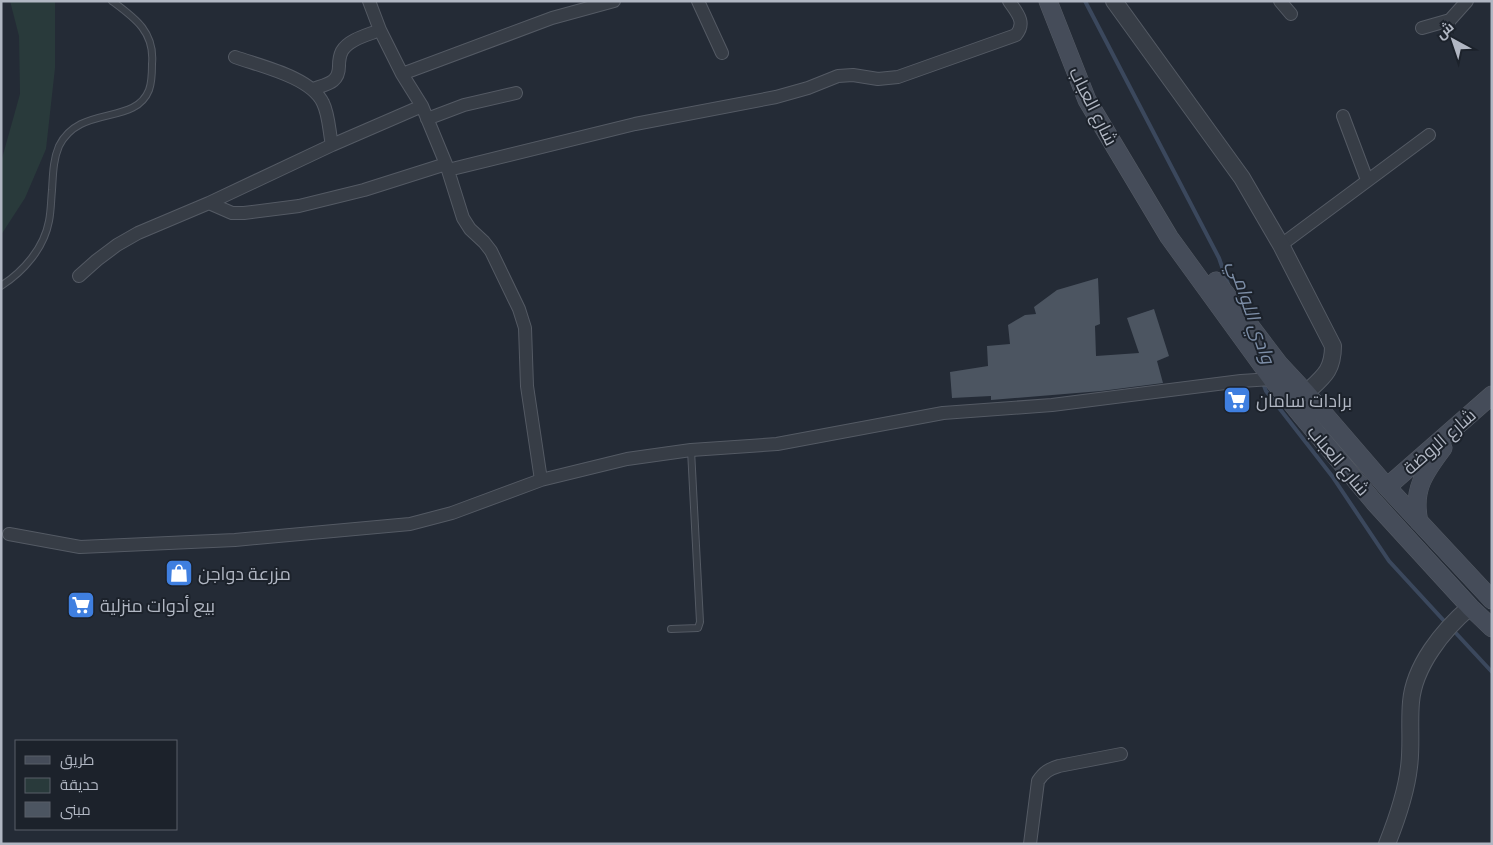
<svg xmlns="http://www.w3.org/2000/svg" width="1493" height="845" font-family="Ubuntu,Cairo,sans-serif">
<rect width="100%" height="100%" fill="#242b36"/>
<path fill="#293a3b" d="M10 1H55V68L46 149 25 198 1 235V162L20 94 19 36Z"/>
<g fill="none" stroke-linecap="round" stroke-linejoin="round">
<path stroke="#3b485d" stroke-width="4" d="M1085 1 1219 258 1228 284
M1263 383 1266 391 1332 476 1389 561 1446 623
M1453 630 1492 672"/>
</g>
<path fill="#4c5561" d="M1098 278 1100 324 1095 326 1096 356 1139 353 1127 318 1154 309 1169 356 1157 361 1163 383 1101 391 991 400V396L952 398 950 372 988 366 987 346 1010 344 1008 325 1025 315 1036 314 1034 307 1057 290Z"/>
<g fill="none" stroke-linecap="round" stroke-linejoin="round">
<g stroke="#545a64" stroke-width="8">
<path id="service" d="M1 286C24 271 44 248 49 221 51 211 51 200 52 190 53 175 53 160 59 146 80 104 135 126 149 90 152 82 152 73 152 64 155 32 135 18 112 1
M671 629 698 628 700 622 691 450"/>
</g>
<g stroke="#545a64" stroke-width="14">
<path id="minor" d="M369 1 380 30 402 74 422 106 446 164 463 218 470 229 484 242 491 251 519 309 525 328 527 386 541 480
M698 1 722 53
M1280 1 1291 14
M1422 28 1450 20 1467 1
M235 57C260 66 311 77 323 103 329 115 329 131 332 145
M402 74 552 18 614 1
M313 89C327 84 339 83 339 66 339 61 340 55 342 51 349 39 368 35 380 30
M1343 116 1367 180
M427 119 464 105 516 93
M448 170 635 124 776 97 808 88 838 76 853 75 878 79 898 77 1016 35C1027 22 1016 12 1009 1
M209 203 232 213H244L299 206 364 190 446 164
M1281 245 1429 135
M79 276 97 260 117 245 138 233 209 203 332 145 422 106
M9 534 80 547 235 540 410 524 452 513 541 480 627 459 691 450 777 444 943 413 1052 405 1241 381 1272 379
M1030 844 1038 781C1044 772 1049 769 1059 766L1121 754"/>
</g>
<g stroke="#545a64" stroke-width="18">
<path id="tertiary" d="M1114 1 1242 178 1281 245 1333 346C1333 371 1323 377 1306 393
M1387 844C1397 819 1406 794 1409 767 1412 745 1409 724 1411 702 1414 666 1443 630 1470 607"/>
</g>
<g stroke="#545a64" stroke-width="19">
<path id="secondary" d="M1048 1 1087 100 1169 237 1272 379 1302 416 1374 502 1470 607 1492 628
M1216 281 1279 364 1306 393 1387 487 1492 600
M1387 487 1492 395
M1419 522C1412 490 1424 473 1443 448"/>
</g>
<use href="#service" stroke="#373d46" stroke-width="6"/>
<use href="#minor" stroke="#373d46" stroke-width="12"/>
<use href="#tertiary" stroke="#373d46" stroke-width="16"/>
<use href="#secondary" stroke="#454c59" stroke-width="18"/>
</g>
<defs>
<g id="supermarket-square" transform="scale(1.4375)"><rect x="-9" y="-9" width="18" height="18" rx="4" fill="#3f7fe0" stroke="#1c222b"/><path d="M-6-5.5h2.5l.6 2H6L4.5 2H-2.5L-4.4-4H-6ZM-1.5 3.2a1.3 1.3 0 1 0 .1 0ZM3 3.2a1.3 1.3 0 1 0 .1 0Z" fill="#fff"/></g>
<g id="shop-square" transform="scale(1.4375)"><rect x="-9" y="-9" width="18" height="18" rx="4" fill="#3f7fe0" stroke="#1c222b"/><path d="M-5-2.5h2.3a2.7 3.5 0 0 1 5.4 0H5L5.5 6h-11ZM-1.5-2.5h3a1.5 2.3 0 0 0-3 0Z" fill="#fff"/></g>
</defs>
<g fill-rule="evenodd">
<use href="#supermarket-square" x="1237" y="400"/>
<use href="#shop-square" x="179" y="573"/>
<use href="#supermarket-square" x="81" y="605"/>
</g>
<g text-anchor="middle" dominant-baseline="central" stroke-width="4" stroke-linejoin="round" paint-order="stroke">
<g font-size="18" fill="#b1b7c3" stroke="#1c222b">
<text transform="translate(1094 106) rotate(63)">شارع العباب</text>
<text transform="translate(1439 441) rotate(-41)">شارع الروضة</text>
<text transform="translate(1339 460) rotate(50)">شارع العباب</text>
</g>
<g font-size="18" fill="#b1b7c3" stroke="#1c222b" text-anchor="start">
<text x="1256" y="400">برادات سامان</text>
<text x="198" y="573">مزرعة دواجن</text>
<text x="100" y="605">بيع أدوات منزلية</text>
</g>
<g font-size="19" font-style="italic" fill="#7d8ea7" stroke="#1c222b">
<text transform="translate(1252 312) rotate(71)">وادي اللوامي</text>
</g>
</g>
<rect width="1493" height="845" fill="none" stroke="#b1b7c3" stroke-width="5"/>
<rect x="15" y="740" width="162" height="90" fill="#1c222b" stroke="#585e68"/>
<rect x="25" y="756" width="25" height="8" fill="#454c59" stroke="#585e68"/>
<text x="60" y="765" font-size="15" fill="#b1b7c3">طريق</text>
<rect x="25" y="778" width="25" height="15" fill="#293a3b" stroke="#585e68"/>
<text x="60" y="790" font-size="15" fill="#b1b7c3">حديقة</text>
<rect x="25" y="802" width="25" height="15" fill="#4c5561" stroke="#585e68"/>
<text x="60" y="815" font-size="15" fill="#b1b7c3">مبنى</text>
<g transform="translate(1453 40) rotate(320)" stroke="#1c222b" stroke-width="4" paint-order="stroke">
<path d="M0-4L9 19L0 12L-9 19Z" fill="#b1b7c3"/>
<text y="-8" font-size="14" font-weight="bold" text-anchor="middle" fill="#b1b7c3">ش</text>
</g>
</svg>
